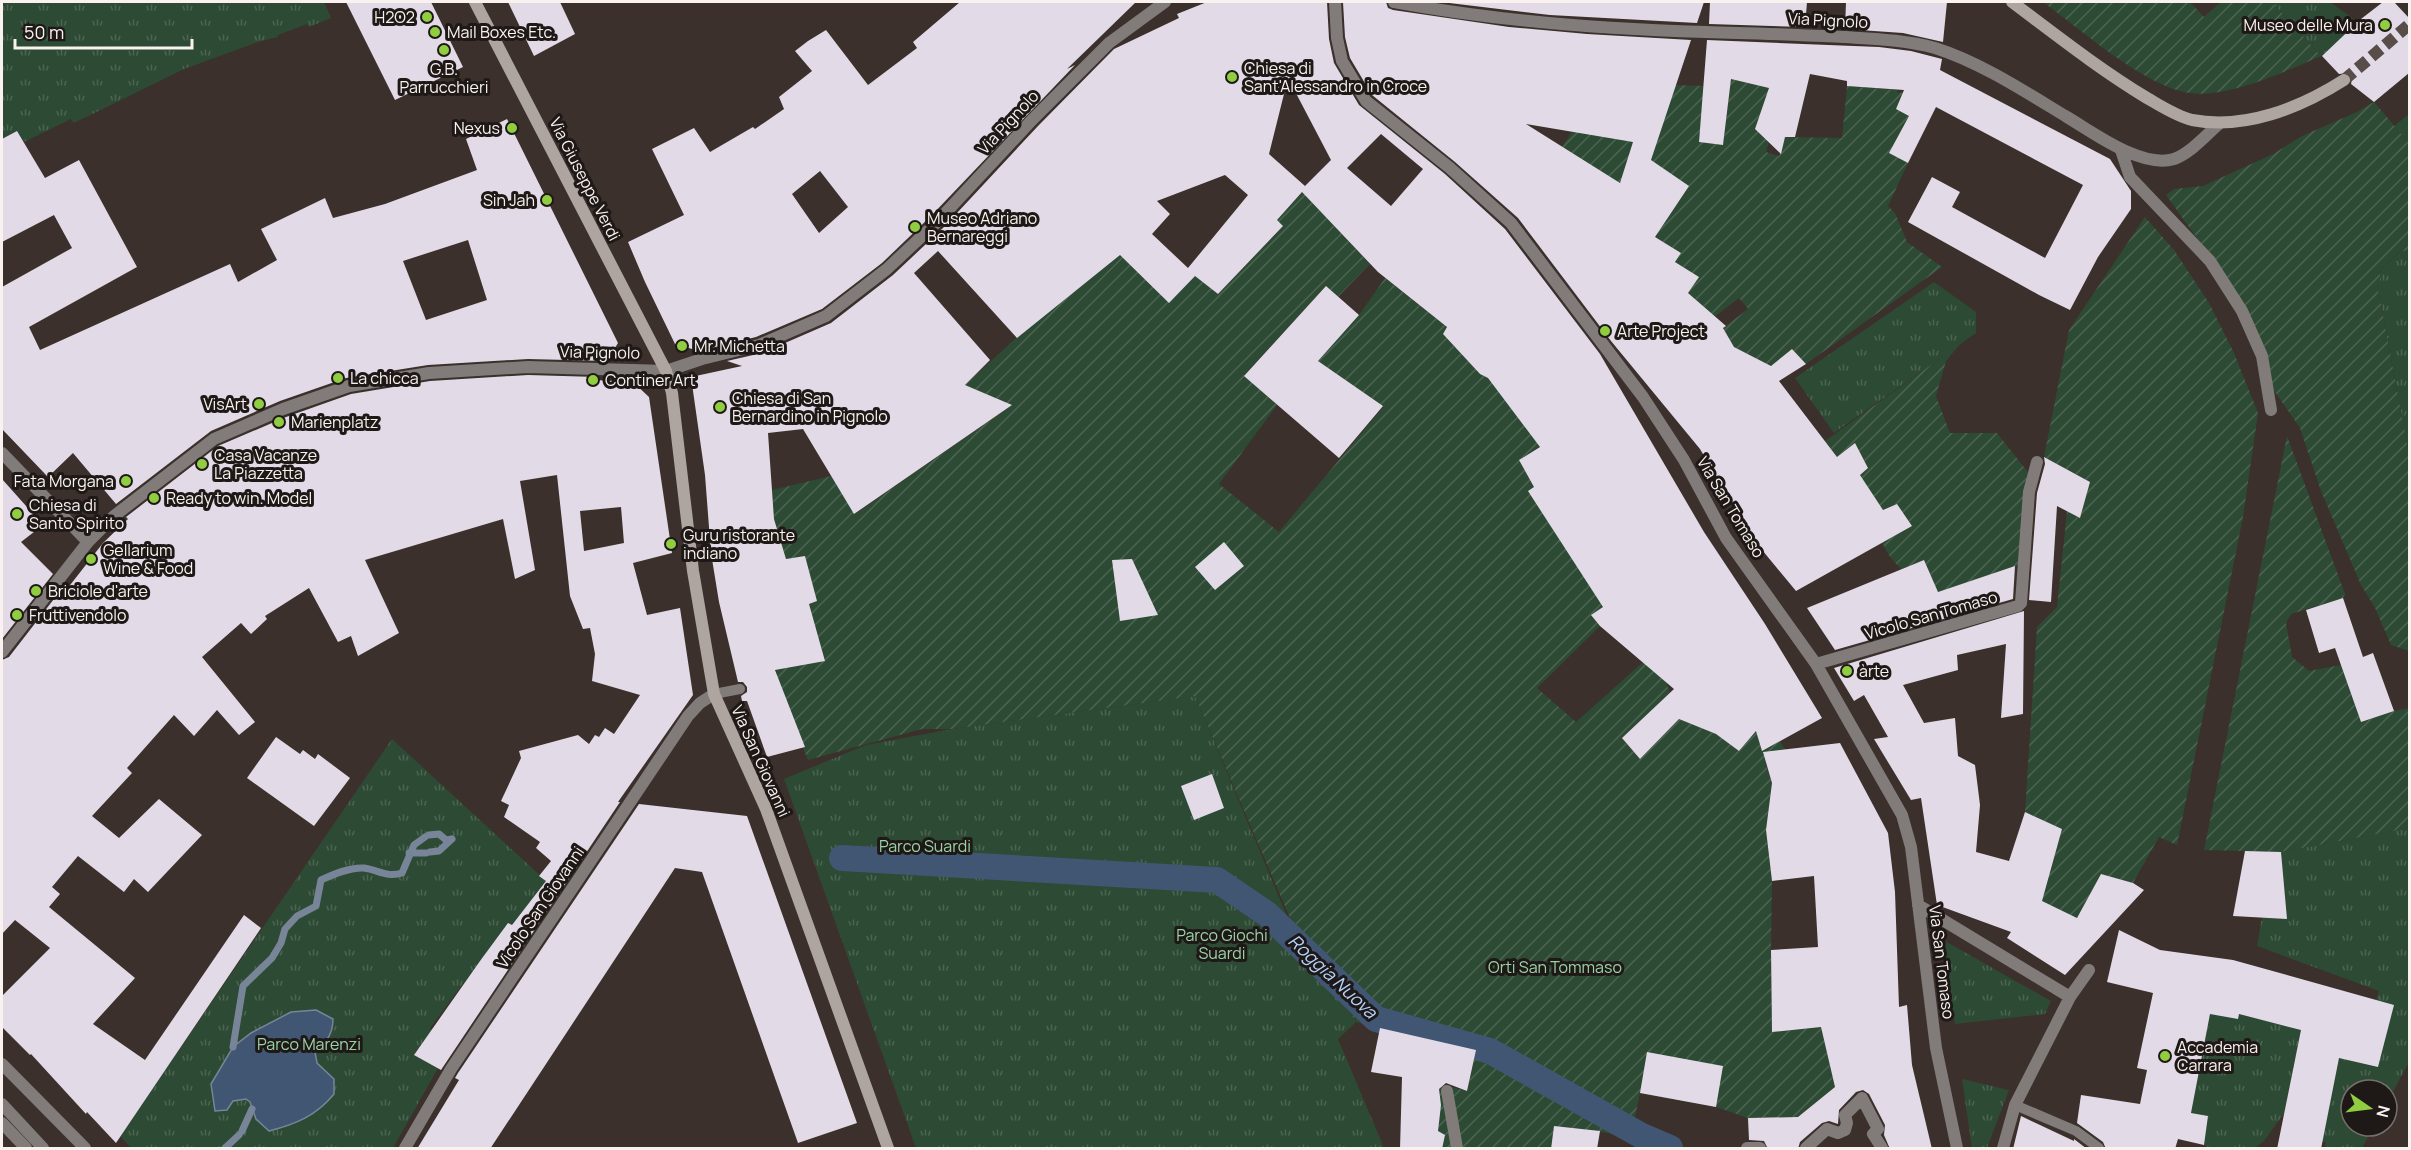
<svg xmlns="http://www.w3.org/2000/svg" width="2411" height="1150" font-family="Manrope,sans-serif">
<defs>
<pattern id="grass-tufts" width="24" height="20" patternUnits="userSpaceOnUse" patternTransform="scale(1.5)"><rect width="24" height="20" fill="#2d4a34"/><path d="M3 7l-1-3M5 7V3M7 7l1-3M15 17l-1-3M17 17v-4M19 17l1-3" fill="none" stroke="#4c6552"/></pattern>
<pattern id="garden-furrows" width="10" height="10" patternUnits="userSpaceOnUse" patternTransform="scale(1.5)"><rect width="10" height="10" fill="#2d4a34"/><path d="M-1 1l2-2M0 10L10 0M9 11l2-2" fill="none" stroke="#4c6552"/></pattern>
</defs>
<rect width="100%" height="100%" fill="#3b302b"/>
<path fill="url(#grass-tufts)" d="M2 2H324L331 18 309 27 307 24 278 35V37L261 41 184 69 74 123 71 119 24 142 17 131 2 139Z
M2272 2H2330L2358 22 2324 55 2318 53Z
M2409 114V143L2394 126Z
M2409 250V454L2378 289 2381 269 2399 252Z
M1934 282 1976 312V333L1834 433 1795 378Z
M1195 696 1294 933 1356 1022 1338 1039 1384 1148H916L784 779 866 745 952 729Z
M392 739 546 881 512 925 508 924 430 1028 432 1031 414 1054 438 1068 393 1148H131L120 1136Z
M2409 828V1062L2387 1103V1090H2351V1126H2374L2362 1148H2325L2326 1142 2322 1141 2339 1058 2376 1000 2379 991 2257 946 2262 917 2281 852Z
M1943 940 2051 1001 2045 1014 1955 1024Z
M2210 1014H2239L2310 1032 2295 1058 2285 1112 2264 1141 2255 1148H2210L2204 1145 2208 1116 2191 1113Z
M1962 1079 2009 1090 1987 1148H1972Z"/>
<path fill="url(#garden-furrows)" d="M2043 2H2190L2204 17 2221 2H2272L2318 53 2324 55C2288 70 2228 99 2189 93 2144 86 2080 29 2043 2Z
M1731 79 1769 88V142L1766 152 1779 156 1785 137 1842 138 1847 86 1897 90V92L1903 93 1909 116 1890 153 1908 163 1888 206 1895 213 1907 242 1942 267 1806 364 1792 349 1771 366 1734 347 1723 328 1748 309 1739 298 1713 318 1688 293 1698 277 1675 262 1681 253 1655 237 1688 185 1669 173 1650 202 1557 154 1574 129 1676 85 1704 86 1699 141 1723 145Z
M2374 102 2409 143V250L2399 252 2381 269 2378 289 2409 454V651L2391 645 2375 608 2361 585 2321 491 2300 428 2273 389 2209 255 2166 195 2174 189 2203 186 2273 154 2302 136 2357 112Z
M1302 192 1370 264 1338 297 1326 286 1244 375 1277 405 1219 484 1279 532 1383 407 1318 361 1359 315 1385 278 1447 327 1443 334 1480 374 1488 378 1540 446 1519 460 1603 607 1591 615 1600 626 1537 688 1576 722 1643 662 1666 682 1670 693 1622 738 1640 759 1679 719 1716 734 1739 751 1767 718 1788 755 1765 762 1772 783 1766 830 1772 881 1771 950 1772 1032 1821 1027 1835 1087 1798 1117 1748 1118 1716 1107 1640 1093 1631 1136 1554 1126 1551 1148H1442L1438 1131 1439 1084 1467 1091 1476 1050 1356 1022 1295 930 1195 696 952 729H922L808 760 780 693 776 670 825 660 817 633 805 605 817 601 805 557 786 559 774 519 772 490 831 476 855 514 1011 406 965 385 1017 337 1120 255 1195 276 1218 294 1282 227 1277 220Z
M2145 217 2174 250 2209 303 2234 353 2258 413 2243 517 2177 845 2159 837 2133 883 2101 875 2077 918 2041 901 2062 829 2025 812 2037 627 2057 607 2067 511 2080 518 2090 482 2044 457 2069 330Z
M1960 344 1946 361 1936 396 1950 433H1997L2031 476 2020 565 1938 592 1924 560 1901 569 1890 557 1882 543 1912 526 1897 504 1883 510 1848 483 1868 468 1855 443 1837 457 1825 441Z
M2287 436 2345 594 2343 598 2291 614 2286 623 2292 657 2309 671 2341 665 2361 722 2394 711 2409 708V828L2281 852 2204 850Z"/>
<path fill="#405673" stroke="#788598" stroke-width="1.5" d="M316 1010 333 1019C333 1035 326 1042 315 1052L317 1063 334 1079V1094C316 1116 296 1124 269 1131L256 1119 250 1102 246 1099 233 1101 227 1110 215 1111 211 1084 233 1047 251 1033 291 1012Z"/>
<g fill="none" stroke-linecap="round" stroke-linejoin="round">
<path stroke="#788598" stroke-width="7" d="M429 835 439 834 446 840 452 839
M430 852 439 851 452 839
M409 853H426
M233 1047 243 986 272 958 281 943 285 929 297 916 316 906 321 880C334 874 350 867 364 868 378 870 388 878 402 873L414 845 425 837
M242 1131 252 1109
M225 1148 239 1135"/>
<path stroke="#405673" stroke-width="26" d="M842 858 1217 880 1267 914 1376 1019 1490 1051 1642 1136 1670 1148"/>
</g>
<path fill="#e2dbe7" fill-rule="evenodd" d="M346 2H431L463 67 395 100Z
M508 2H560L575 34 534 56Z
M960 2H1136L1067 69 1075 65 931 216 882 263 822 309 756 337 699 351 675 344 645 282 628 242 684 215 652 149 694 128 710 152 753 127 755 129 784 109 779 97 812 71 795 51 808 41 826 30 868 85 917 48 913 42ZM820 171 848 207 819 233 792 194Z
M1207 2H1327L1329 39 1334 63 1359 105 1445 174 1505 229 1600 354 1704 532 1765 624 1822 718 1762 751 1756 731 1739 751 1716 734 1679 719 1640 759 1622 738 1674 689 1600 626 1591 615 1603 607 1528 491 1534 487 1519 460 1540 447 1488 378 1480 374 1443 334 1447 327 1378 272 1302 192 1277 220 1283 226 1218 294 1195 276 1169 303 1120 255 1017 338 938 251 914 273 990 360 965 385 1012 405 854 514 803 429 768 433 774 519 786 559 805 556 817 601 809 604 825 661 775 670 805 747 767 757 747 701H742L741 696 747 692V687L743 682H738L719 602 711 553 705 475 691 377 742 366 727 361 762 353 831 323 893 275 943 228 1038 126 1114 49 1179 18 1177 14ZM1288 78 1331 160 1305 186 1269 154ZM1381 134 1423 169 1391 206 1347 168ZM1225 175 1248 195 1188 268 1152 234 1170 214 1157 201Z
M1343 2H1386L1388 8 1393 10 1509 27 1587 34 1691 40 1651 160 1689 186 1655 237 1681 253 1675 262 1699 277 1688 293 1726 326 1723 328 1734 347 1771 366 1792 349 1806 364 1779 381 1837 457 1855 443 1868 468 1860 475 1883 510 1897 504 1912 526 1796 591 1753 539 1700 449 1611 341 1518 218 1455 162 1372 95 1350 58 1345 37ZM1526 124 1633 142 1620 183Z
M1441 2H1704L1697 23 1550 15Z
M1710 2H1807L1805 27 1709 24Z
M1846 2H1947L1943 42 1903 33 1845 29Z
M2383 2H2394L2409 18V73L2374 102 2351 84 2352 79 2348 73 2339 74 2322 56 2361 19Z
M1707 40 1879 47 1911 51 1942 59 1940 70 2110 159 2131 191V209L2098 257 2070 310 2039 295 1908 222 1932 177 1960 192 1952 207 2045 258 2083 185 1936 107 1908 163 1889 153 1909 116 1896 109 1904 90 1847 86V81L1810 74 1795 137H1785L1781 154 1755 129 1769 88 1731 79 1723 145 1699 142Z
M507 119 618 343 607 361 528 359 428 365 346 378 280 401 211 431 116 504 73 453 48 477 2 429V287L72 248 54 215 2 242V139L17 131 45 178 79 160 137 267 29 327 40 350 230 264 238 282 277 260 261 229 325 198 333 218 385 204 477 170 466 139ZM468 240 487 300 426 320 403 261Z
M1326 286 1359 315 1318 361 1383 406 1339 458 1244 376Z
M528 375 597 377 595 380 633 382 649 397 672 553 633 563 647 615 680 608 693 695 618 802H620L441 1070 414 1055 480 961 508 923 512 925 546 881 539 876 551 861 536 848 540 842 504 817 509 805 501 801 521 758 519 751 578 735 589 744 595 735 599 737 605 728 614 734 640 695 592 681 595 654 590 628 583 629 570 596 557 475 520 481 535 570 515 579 503 519 365 560 399 633 358 656 351 636 338 642 309 588 265 616 267 619 251 634 241 623 202 657 255 722 239 735 217 710 194 736 174 715 127 768 132 773 92 816 119 838 159 799 202 835 148 892 134 879 124 892 78 856 52 887 60 894 49 907 135 978 93 1024 145 1060 244 915 261 928 116 1143 87 1112 86 1114 31 1054 30 1055 2 1027V996L50 948 15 920 2 934V660L9 657 64 586 67 589 103 543 128 519 126 517 218 446 286 417 351 394 430 381ZM621 507 624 543 584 551 580 511Z
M2044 457 2090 482 2080 518 2057 506 2051 602 2029 600 2037 493 2045 464Z
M2 479 43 525 21 542 53 574 2 639Z
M1224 542 1244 566 1215 590 1195 567Z
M1132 559 1158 615 1120 621 1112 560Z
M1924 560 1938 592 2015 566 2013 599 1835 650 1807 608Z
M2343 598 2363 657 2373 653 2394 711 2361 722 2335 648 2319 653 2306 610Z
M2024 611 2023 714 2001 718 2006 644 1957 655 1958 670 1903 685 1924 723 1955 718 1958 756 1975 765 1980 805 1976 852 2009 861 2025 812 2062 829 2042 901 2077 918 2101 874 2133 883 2144 890 2065 975 2007 938 2011 932 1937 905 1921 798 1911 800 1874 739 1888 737 1864 695 1854 701 1834 668Z
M276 737 300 754 303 750 315 759 318 754 350 778 314 826 247 778Z
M1840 743 1888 833 1895 892 1899 1007 1907 1005 1912 1065 1932 1149H1890L1884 1135 1885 1125 1869 1094 1863 1090 1856 1092 1839 1110 1838 1124 1829 1121 1822 1123 1800 1142 1798 1149H1768L1764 1141 1749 1140 1748 1118 1798 1117 1835 1087 1821 1027 1772 1032 1771 950 1818 947 1814 876 1772 881 1766 830 1772 783 1763 752Z
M1212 774 1224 808 1194 820 1181 786Z
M639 804 747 816 857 1123 798 1143 702 872 675 868 490 1149H417L459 1080 455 1078 458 1073Z
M2245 851 2281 852 2287 919 2233 916Z
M2119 930 2160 950 2233 960 2394 1005 2378 1067 2339 1058 2321 1149H2277L2301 1030 2239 1014 2238 1019 2210 1014 2191 1113 2208 1116 2204 1145 2178 1139 2175 1149H2106L2103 1142 2077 1123 2081 1095 2140 1104 2147 1070 2137 1068 2153 993 2107 982Z
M1380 1028 1476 1050 1467 1091 1446 1083 1439 1089 1441 1105 1438 1131 1445 1135 1442 1149H1400L1402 1077 1371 1072Z
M1647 1052 1723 1066 1716 1107 1640 1093Z
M2021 1116 2074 1141V1139L2087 1149H2013Z
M1554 1126 1600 1131 1597 1149H1551Z"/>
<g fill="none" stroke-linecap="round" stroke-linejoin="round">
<path stroke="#584d48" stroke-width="12" stroke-dasharray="12 6" stroke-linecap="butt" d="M2344 80 2410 24"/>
<path stroke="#817c79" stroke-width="10" d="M714 694 740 689
M2015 1105 2076 1131 2099 1148"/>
<path stroke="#817c79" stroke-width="12" d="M1335 2 1337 38 1342 61 1366 101 1450 168 1511 223 1643 397 1684 460 1726 538 1816 664 1902 815 1911 847 1936 1048 1957 1148
M1394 2C1496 21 1601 29 1705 32 1752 33 1798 35 1845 37 1876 39 1905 40 1935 48 1980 62 2027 93 2067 117 2094 133 2142 169 2174 159 2191 153 2207 134 2220 123
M2121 150 2130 177 2210 261 2242 311 2262 356 2271 410
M2 453 88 542
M2 652 88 542 114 516 214 439 283 409 349 386 429 373 528 367 666 371 702 359 759 345 826 316 887 269 937 222 1032 120 1109 43 1165 2
M1816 664 2018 606 2021 603 2029 492 2037 462
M1918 905 2070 997
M2 1064 85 1148
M1447 1091 1457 1148
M2 1104 43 1148
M2 1123 26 1148
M405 1148 451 1069 688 716 700 703 714 694
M1747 1148H1760
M1806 1148 1827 1129 1838 1133 1845 1130 1847 1123 1845 1115 1862 1098 1878 1129 1873 1134 1882 1148
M2003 1148 2015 1105 2070 997 2089 970"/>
<path stroke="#aea5a0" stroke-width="12" d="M475 2 666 371 672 393 693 571 714 694 766 809 888 1148
M2012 2C2056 35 2099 69 2147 98 2161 106 2176 116 2192 120 2245 130 2300 108 2344 80"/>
</g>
<g fill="#91cd40" stroke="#1e1917" stroke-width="2">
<circle cx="427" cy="17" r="6"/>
<circle cx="2385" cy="25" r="6"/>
<circle cx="435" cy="32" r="6"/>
<circle cx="444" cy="50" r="6"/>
<circle cx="1232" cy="77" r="6"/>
<circle cx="512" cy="128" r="6"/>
<circle cx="547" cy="200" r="6"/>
<circle cx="915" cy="227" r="6"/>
<circle cx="1605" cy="331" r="6"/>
<circle cx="682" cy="346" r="6"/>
<circle cx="338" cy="378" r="6"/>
<circle cx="593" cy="380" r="6"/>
<circle cx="259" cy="404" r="6"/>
<circle cx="720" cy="407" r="6"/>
<circle cx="279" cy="422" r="6"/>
<circle cx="202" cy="464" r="6"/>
<circle cx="126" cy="481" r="6"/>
<circle cx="154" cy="498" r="6"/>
<circle cx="17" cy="514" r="6"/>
<circle cx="671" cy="544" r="6"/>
<circle cx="91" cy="559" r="6"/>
<circle cx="36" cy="591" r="6"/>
<circle cx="17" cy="615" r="6"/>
<circle cx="1847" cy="671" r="6"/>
<circle cx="2165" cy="1056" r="6"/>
</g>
<g text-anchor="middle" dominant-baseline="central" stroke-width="6" stroke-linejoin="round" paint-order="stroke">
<g font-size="16" fill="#faf2ef" stroke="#1e1917" text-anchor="start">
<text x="415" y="17" text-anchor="end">H2O2</text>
<text x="2373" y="25" text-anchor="end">Museo delle Mura</text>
<text x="447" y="32">Mail Boxes Etc.</text>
<text x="1244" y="68">Chiesa di<tspan x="1244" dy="18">Sant'Alessandro in Croce</tspan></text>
<text x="444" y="69" text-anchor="middle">G.B.<tspan x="444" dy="18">Parrucchieri</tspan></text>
<text x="500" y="128" text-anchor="end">Nexus</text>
<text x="535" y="200" text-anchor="end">Sin Jah</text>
<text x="927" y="218">Museo Adriano<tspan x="927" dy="18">Bernareggi</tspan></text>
<text x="1617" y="331">Arte Project</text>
<text x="694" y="346">Mr. Michetta</text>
<text x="350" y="378">La chicca</text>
<text x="605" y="380">Continer Art</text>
<text x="732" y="398">Chiesa di San<tspan x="732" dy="18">Bernardino in Pignolo</tspan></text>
<text x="247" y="404" text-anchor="end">VisArt</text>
<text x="291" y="422">Marienplatz</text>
<text x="214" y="455">Casa Vacanze<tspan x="214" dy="18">La Piazzetta</tspan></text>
<text x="114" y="481" text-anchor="end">Fata Morgana</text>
<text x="166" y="498">Ready to win. Model</text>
<text x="29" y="505">Chiesa di<tspan x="29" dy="18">Santo Spirito</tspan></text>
<text x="683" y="535">Guru ristorante<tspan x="683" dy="18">indiano</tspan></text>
<text x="103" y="550">Gellarium<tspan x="103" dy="18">Wine &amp; Food</tspan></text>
<text x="48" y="591">Briciole d'arte</text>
<text x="29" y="615">Fruttivendolo</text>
<text x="1859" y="671">àrte</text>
<text x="2177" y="1047">Accademia<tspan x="2177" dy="18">Carrara</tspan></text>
</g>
<g font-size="16" fill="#faf2ef" stroke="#1e1917">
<text transform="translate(1828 20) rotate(3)">Via Pignolo</text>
<text transform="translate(1008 122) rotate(-47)">Via Pignolo</text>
<text transform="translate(585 179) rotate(63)">Via Giuseppe Verdi</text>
<text transform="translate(600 352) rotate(1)">Via Pignolo</text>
<text transform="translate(1731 507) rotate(59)">Via San Tomaso</text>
<text transform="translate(1931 615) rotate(-16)">Vicolo San Tomaso</text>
<text transform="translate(761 761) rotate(66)">Via San Giovanni</text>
<text transform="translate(540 907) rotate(-56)">Vicolo San Giovanni</text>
<text transform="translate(1942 962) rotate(83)">Via San Tomaso</text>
</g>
<g font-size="16" fill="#9bd3a7" stroke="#1e1917">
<text x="925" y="846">Parco Suardi</text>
<text x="1222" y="935">Parco Giochi<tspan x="1222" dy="18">Suardi</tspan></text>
<text x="1555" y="967">Orti San Tommaso</text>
<text x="309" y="1044">Parco Marenzi</text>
</g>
<g font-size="18" font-style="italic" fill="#b3d2fc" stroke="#1e1917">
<text transform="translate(1333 976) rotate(43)">Roggia Nuova</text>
</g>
</g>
<rect width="2411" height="1150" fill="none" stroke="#faf2ef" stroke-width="6"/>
<g transform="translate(2369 1108) rotate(104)"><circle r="28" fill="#1e1917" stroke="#76706d" stroke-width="1.5"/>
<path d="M0-4.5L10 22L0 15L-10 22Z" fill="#91cd40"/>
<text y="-9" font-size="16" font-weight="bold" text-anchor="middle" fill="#faf2ef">N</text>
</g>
<path d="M15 39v9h177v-9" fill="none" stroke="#faf2ef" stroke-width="3"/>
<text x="24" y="39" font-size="18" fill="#faf2ef" stroke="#1e1917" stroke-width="4.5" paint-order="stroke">50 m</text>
</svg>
